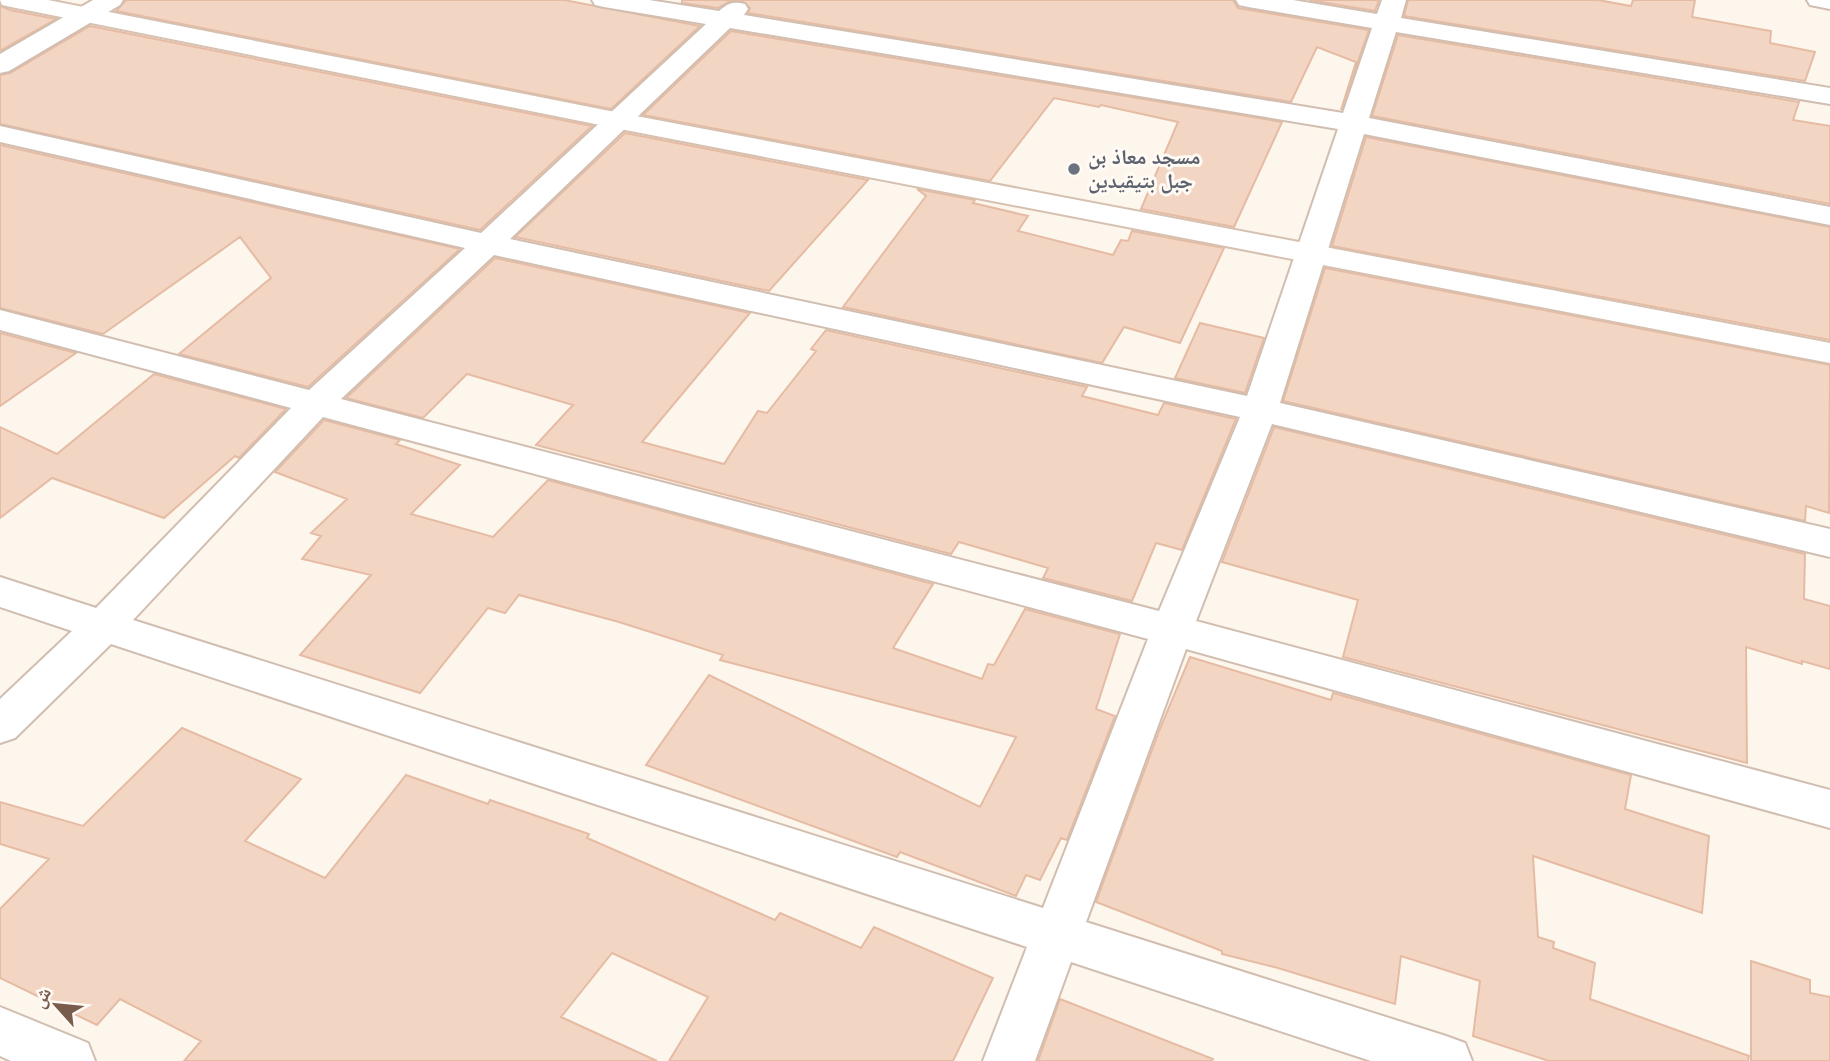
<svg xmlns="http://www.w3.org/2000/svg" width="1830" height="1061" font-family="'Varela Round','Noto Naskh Arabic',sans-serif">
<rect width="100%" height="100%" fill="#fdf6ec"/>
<path fill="#f3d5c3" stroke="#e6bba3" stroke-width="2" d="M126 0H564L700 26 611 109 116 11Z
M682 0H1233L1238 8 1369 30 1341 110 1356 62 1317 47 1291 102 748 13 750 8 741 1H730L718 8 682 3Z
M1309 0H1379L1375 11Z
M1408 0H1598L1631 6 1633 0H1695L1692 17 1771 31 1770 43 1815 52 1805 81 1404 16Z
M0 6 10 10 56 19 0 51Z
M90 26 592 126 480 230 0 124V75L10 73Z
M731 31 1282 122 1234 227 1141 209 1178 122 1101 105 1099 107 1054 98 990 181 643 115Z
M1398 35 1799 102 1793 120 1830 126V204L1372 116Z
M625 133 868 180 769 291 515 237Z
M1366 137 1830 227V340L1332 246Z
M0 145 460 249 308 387 179 354 271 278 240 237 103 334 0 308Z
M917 189 975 200 973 203 1028 216 1018 231 1113 255 1121 240 1128 241 1132 231 1224 248 1180 343 1124 327 1102 363 843 307 926 196Z
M495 258 750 313 642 442 724 464 758 411 767 413 816 351 811 349 826 330 1087 387 1082 396 1158 415 1164 403 1236 419 1182 550 1156 543 1132 601 1043 578 1048 568 959 542 951 554 536 445 573 405 467 374 423 418 346 398Z
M1325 268 1830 365 1829 513 1806 506 1805 521 1283 401Z
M1200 323 1264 338 1245 393 1175 378Z
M0 333 76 353 0 406Z
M154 374 286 409 239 458 235 456 164 518 52 478 0 518V427L57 454Z
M324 420 400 440 396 444 460 465 411 514 493 537 548 480 933 584 893 648 982 679 988 664 994 665 1025 609 1120 634 1096 709 1115 716 1067 840 1061 838 1040 880 1026 875 1016 896 900 852 897 857 646 765 709 675 980 807 1016 737 720 660 723 655 619 622 519 595 505 613 488 608 420 693 300 655 371 575 302 559 321 536 311 533 347 499 275 472Z
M1274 427 1805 554 1804 599 1830 606V669L1802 661V664L1746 647 1747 763 1343 657 1358 600 1222 562Z
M1190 657 1331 700 1333 693 1631 775 1625 809 1709 836 1702 913 1533 856 1538 937 1554 942 1553 948 1595 963 1590 999 1749 1056 1748 1061H1549L1473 1036 1480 981 1401 956 1395 1004 1278 968 1222 954V951L1096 902 1159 731Z
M182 728 301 779 245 841 325 878 406 775 488 804 490 800 589 834 587 838 775 920 780 913 861 948 874 927 993 978 953 1061H669L708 997 612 953 561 1017 657 1061H184L201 1041 120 999 97 1025 0 978V909L49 859 0 844V802L83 826Z
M1751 961 1810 980V993L1830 997V1061H1751Z
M1060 999 1213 1059 1212 1061H1038Z"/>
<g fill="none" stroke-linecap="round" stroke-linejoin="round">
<g stroke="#d1beb0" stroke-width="4">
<path id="street" d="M93 0H123L120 5 9 71 0 73V54Z
M592 0H649L719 11C728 3 733 1 745 4L748 9 744 15 1343 113 1372 28 1248 7 1239 5 1236 0H1293L1377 14 1382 0H1406L1401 18 1830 88V104L1396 32 1369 118 1830 207V225L1364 134 1280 403 1830 529V557L1272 424 1196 621 1830 790V828L1186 649 1086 922 1446 1036 1465 1043 1472 1061H1371L1071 962 1035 1061H983L1027 947 111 644 15 738 0 743V699L72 631 0 607V577L96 608 291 408 0 330V310L309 390 465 248 0 142V126L481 233 706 24 604 7 595 5ZM730 28 1338 129 1247 396 510 239ZM494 255 1240 417 1159 611 341 399ZM323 417 1148 639 1043 908 133 620Z
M1807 0H1830V9L1810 5Z
M0 1007 88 1043 95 1061H11L0 1056Z"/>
</g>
<g stroke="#d6c0b0" stroke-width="4">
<path id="secondary" d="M0 0H48L620 113 1830 343V363L620 129 11 7 2 5Z"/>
</g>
<use href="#street" fill="#fff" fill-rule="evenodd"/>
<use href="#secondary" fill="#fff" fill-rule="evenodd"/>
</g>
<circle fill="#6b7280" stroke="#fffaf3" stroke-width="2.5" cx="1074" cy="169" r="7"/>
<g text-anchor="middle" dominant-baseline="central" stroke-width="6" stroke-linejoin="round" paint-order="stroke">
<g font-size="21" font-weight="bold" fill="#5b616d" stroke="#fffaf3" text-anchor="start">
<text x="1088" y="157">مسجد معاذ بن<tspan x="1088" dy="24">جبل بتيقيدين</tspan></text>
</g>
</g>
<g transform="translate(56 1005) rotate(297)" stroke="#fffaf3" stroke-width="5" paint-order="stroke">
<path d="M0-5L12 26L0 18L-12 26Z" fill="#7a5c4d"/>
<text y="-10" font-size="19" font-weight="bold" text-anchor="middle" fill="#7a5c4d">ش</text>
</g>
</svg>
